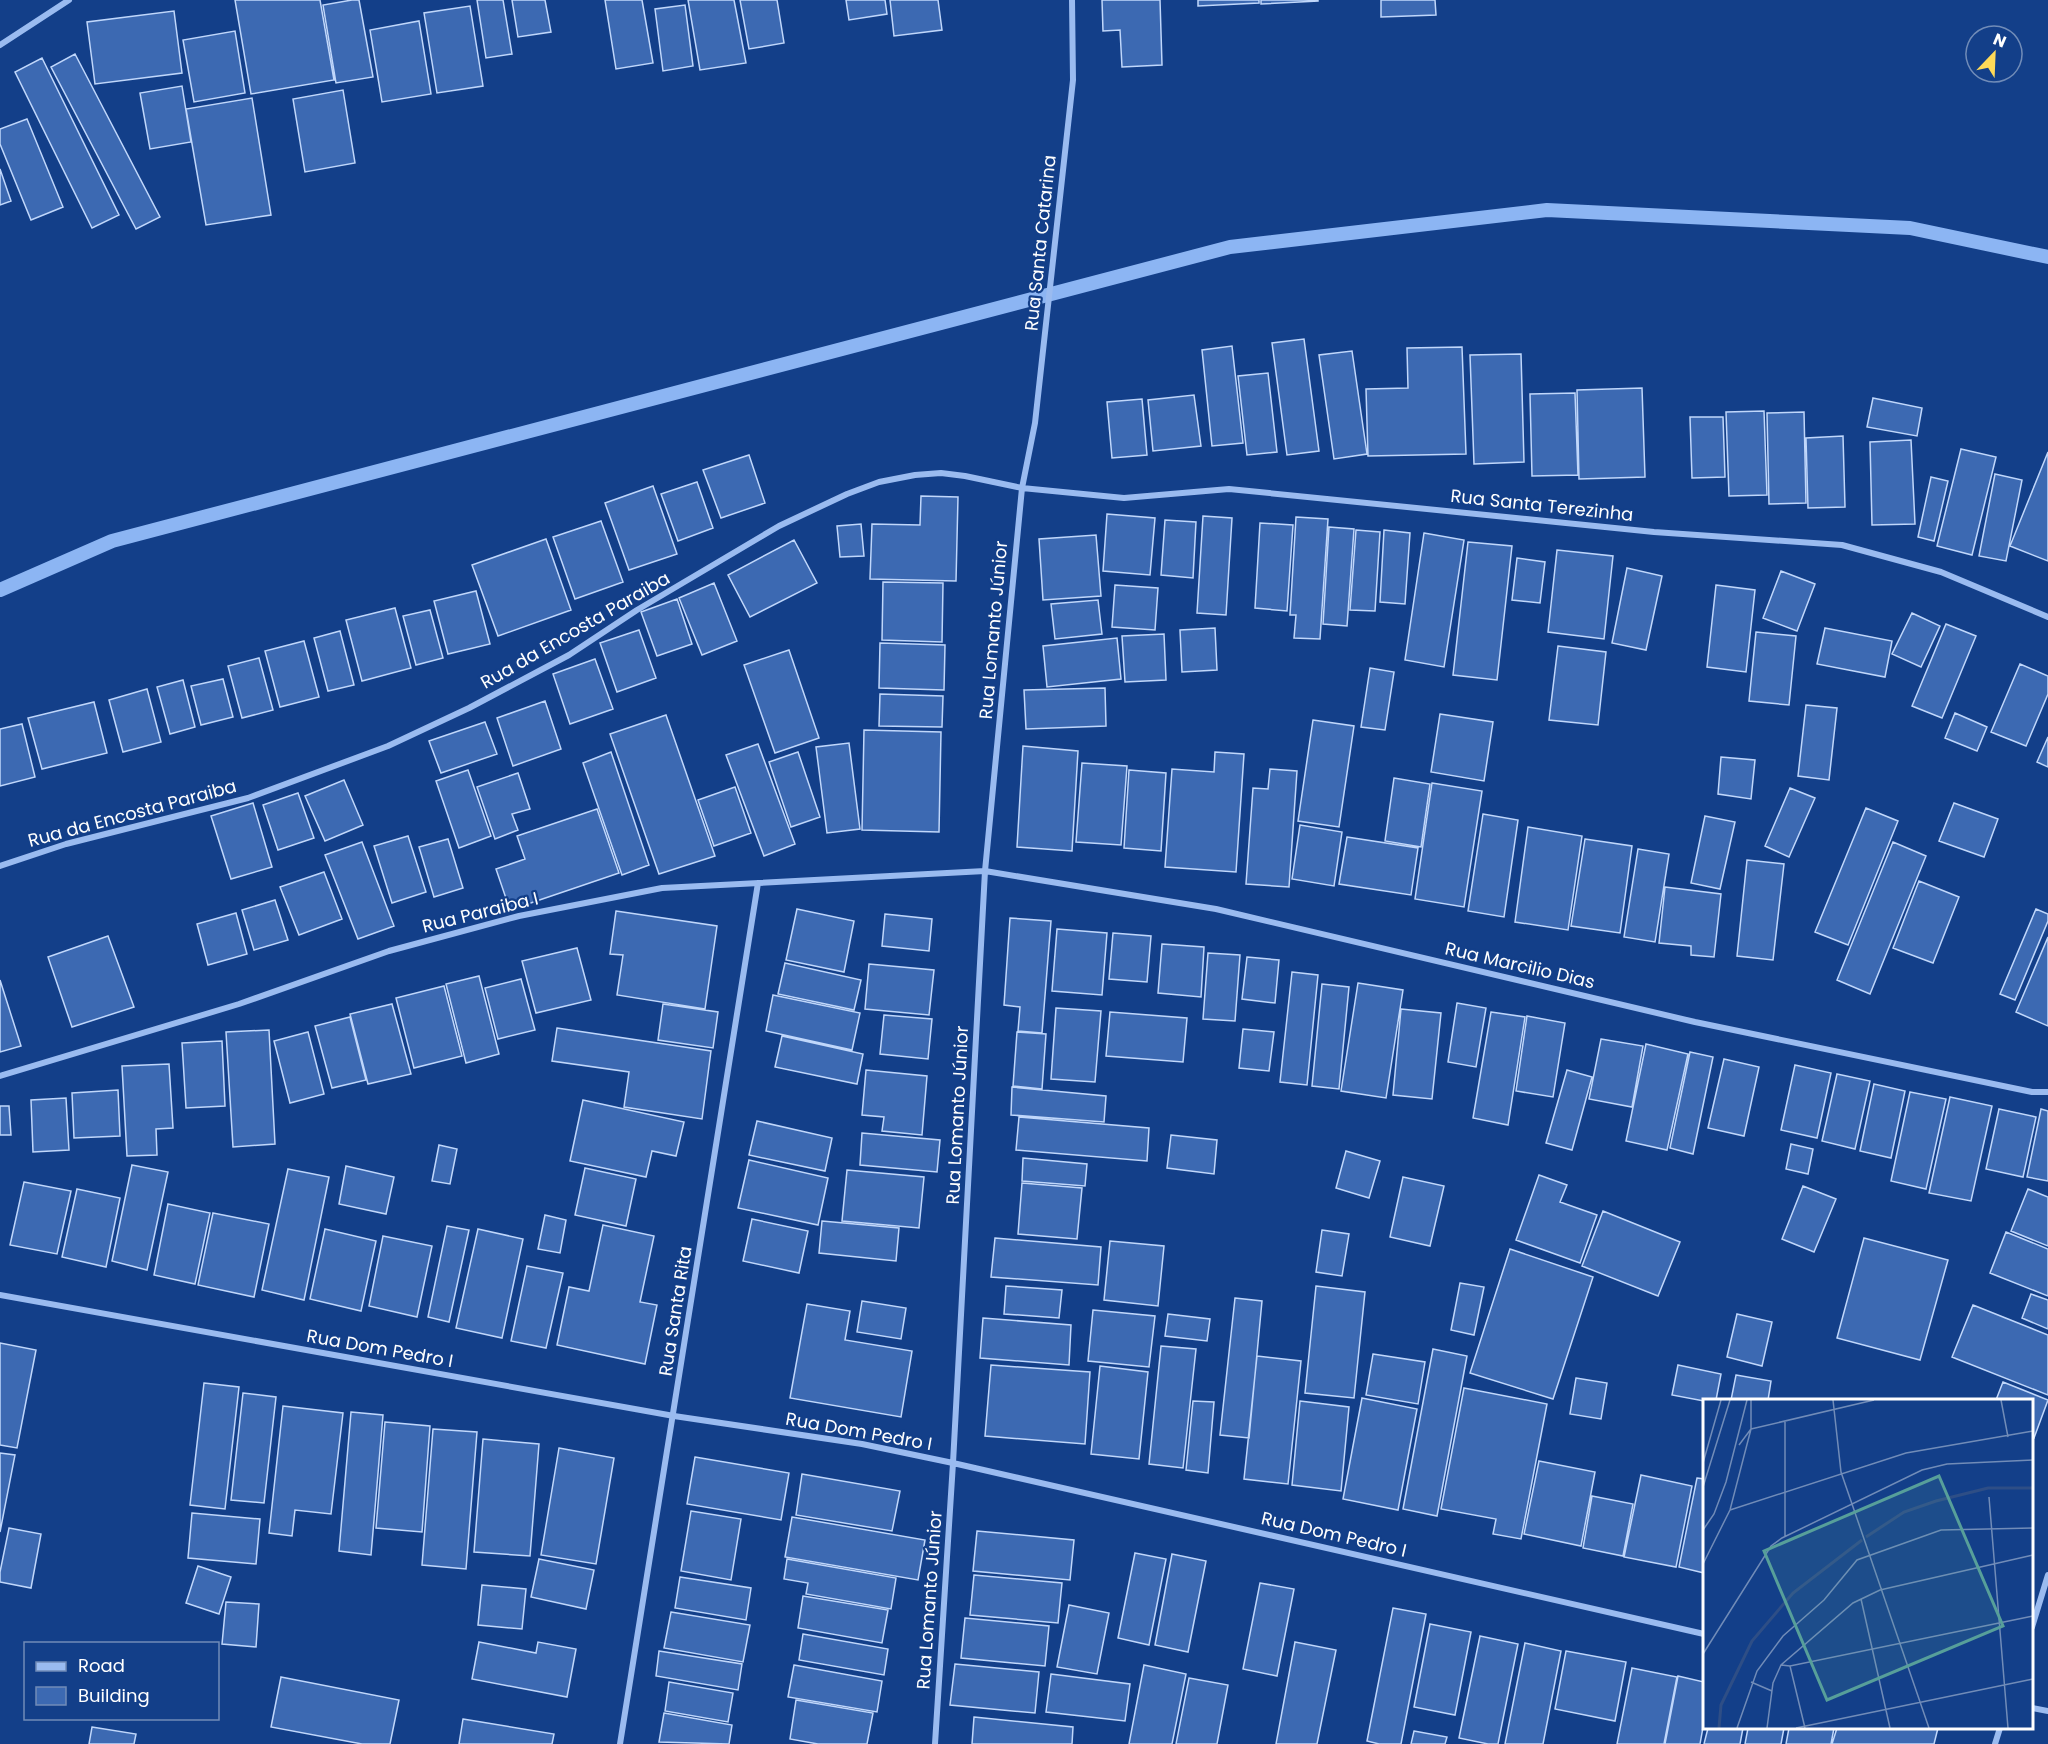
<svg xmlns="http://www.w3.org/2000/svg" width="2048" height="1744" font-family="Poppins,sans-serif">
<rect width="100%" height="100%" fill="#133f89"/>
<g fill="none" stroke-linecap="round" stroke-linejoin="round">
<path stroke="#8cb5f3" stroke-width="14" d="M0 590 112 541 1230 247 1547 210 1910 228 2048 257"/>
</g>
<path fill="#3c69b2" stroke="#c0d7fb" stroke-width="1.5" d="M235 0H320L334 80 251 94Z
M352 0H359L373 77 336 83 323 5Z
M477 0H503L512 54 486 58Z
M512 0H545L551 32 518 37Z
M605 0H642L653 63 616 69Z
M688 0H734L746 63 700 70Z
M740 0H777L784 43 749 49Z
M846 0H885L887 14 849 20Z
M890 0H938L942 30 894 36Z
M1102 0H1160L1162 65 1122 67 1120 30 1103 31Z
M1198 0H1259V3L1198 6Z
M1261 0H1318V1L1261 4Z
M1381 0H1435L1436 15 1381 17Z
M685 5 693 66 663 71 655 9Z
M470 6 483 86 437 93 424 13Z
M174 11 182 73 95 84 87 22Z
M419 21 431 94 382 102 370 30Z
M235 31 245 93 194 102 183 40Z
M75 54 160 217 136 229 51 67Z
M42 58 119 215 92 228 15 72Z
M182 86 191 142 150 149 140 93Z
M343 90 355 163 305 172 293 99Z
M252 98 271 215 206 225 186 109Z
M27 119 63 207 31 220 0 144V129Z
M0 169 11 201 0 205Z
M1304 339 1319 451 1287 455 1272 343Z
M1232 346 1243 443 1212 446 1202 350Z
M1462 347 1466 454 1368 456 1366 389 1408 388 1407 348Z
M1352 351 1367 454 1334 459 1319 355Z
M1521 354 1524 462 1474 464 1470 355Z
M1268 373 1277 452 1247 455 1238 376Z
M1642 388 1645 477 1579 479 1577 390Z
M1575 393 1578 475 1532 476 1530 394Z
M1194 395 1201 446 1153 451 1148 400Z
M1873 398 1922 408 1917 436 1867 427Z
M1142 399 1147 455 1112 458 1107 402Z
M1764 411 1767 495 1729 496 1726 412Z
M1804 412 1806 503 1769 504 1767 413Z
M1690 417H1723L1725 477 1692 478Z
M1843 436 1845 507 1808 508 1806 438Z
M1911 440 1915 524 1872 525 1870 442Z
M1961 449 1996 457 1972 555 1937 546Z
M2048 452V561L2010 546Z
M749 455 765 503 721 518 703 470Z
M1995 474 2022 480 2006 561 1979 556Z
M1931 477 1948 481 1934 541 1918 537Z
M697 482 713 528 678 541 661 494Z
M653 486 677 554 629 570 605 503Z
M921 496 958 497 956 581 870 579 872 524 920 525Z
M1107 514 1155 518 1150 575 1103 571Z
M1203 516 1232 518 1226 615 1197 613Z
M1296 517 1328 519 1320 639 1294 638 1296 615H1290Z
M1165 520 1196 522 1193 578 1161 575Z
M601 521 623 582 575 599 553 537Z
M1260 523 1293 525 1287 611 1255 608Z
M861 524 864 556 840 557 837 526Z
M1329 527 1354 529 1347 626 1323 624Z
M1356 530 1380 532 1375 611 1350 610Z
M1384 530 1410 533 1405 604 1380 602Z
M1424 533 1464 540 1444 667 1405 660Z
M1096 535 1101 596 1043 600 1039 539Z
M546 539 571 610 498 636 472 565Z
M794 540 817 583 750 617 728 575Z
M1468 542 1512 546 1497 680 1453 675Z
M1557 550 1613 556 1604 639 1548 632Z
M1517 558 1545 562 1540 603 1512 600Z
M1627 568 1662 576 1646 650 1612 643Z
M1781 571 1815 584 1797 631 1763 618Z
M883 582 943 583 942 642 882 640Z
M714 583 737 641 702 655 679 598Z
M1115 585 1158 588 1155 630 1112 627Z
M1716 585 1755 590 1746 672 1707 667Z
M476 591 490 644 448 654 434 601Z
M677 599 692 644 657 656 641 612Z
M1098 600 1102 634 1055 639 1051 604Z
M395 608 411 668 362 681 346 620Z
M430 610 443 658 416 665 403 616Z
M1912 613 1940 626 1921 667 1892 654Z
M1946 624 1976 636 1942 718 1912 706Z
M1215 628 1217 670 1182 672 1180 630Z
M1825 628 1892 641 1885 677 1817 664Z
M639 630 656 678 617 692 600 643Z
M340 631 354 685 328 691 314 638Z
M1756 632 1796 636 1789 705 1749 701Z
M1164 634 1166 680 1125 682 1122 636Z
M1117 638 1121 679 1047 687 1043 646Z
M304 641 319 697 280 707 265 651Z
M880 643 945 645 944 690 879 688Z
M1558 646 1606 652 1598 725 1549 720Z
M789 650 819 738 775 753 744 665Z
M259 658 273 710 242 718 228 666Z
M595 659 613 709 570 724 553 674Z
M2020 664 2048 676V694L2026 746 1991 732Z
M1370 668 1394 672 1385 730 1361 727Z
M223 679 233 717 201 725 191 686Z
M183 680 195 727 170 734 157 687Z
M1105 688 1106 726 1026 729 1024 690Z
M147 689 161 742 123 752 109 700Z
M880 694 943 696 942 727 879 726Z
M545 701 561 749 513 766 497 718Z
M94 702 107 753 42 769 28 718Z
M1806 705 1837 708 1829 780 1798 776Z
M1955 713 1987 727 1977 751 1945 738Z
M1440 714 1493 722 1484 781 1431 772Z
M666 715 715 856 659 874 610 734Z
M1313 720 1354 726 1339 827 1298 821Z
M485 722 497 754 441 773 429 741Z
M22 724 35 777 0 786V729Z
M864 730 941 732 939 832 862 830Z
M2048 737V767L2037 762Z
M849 743 860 829 827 833 816 747Z
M758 744 795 844 764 856 726 755Z
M1023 746 1078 751 1072 851 1017 847Z
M611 752 649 865 622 875 583 763Z
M798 752 820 817 791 827 769 762Z
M1215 752 1244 754 1236 872 1165 867 1172 769 1214 772Z
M1721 757 1755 760 1751 799 1718 794Z
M1082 763 1127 766 1121 845 1076 842Z
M1270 769 1297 771 1289 887 1246 884 1253 788 1268 789Z
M468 770 491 836 459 848 436 781Z
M1129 770 1166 773 1161 851 1124 848Z
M518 773 530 809 512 814 518 830 495 839 477 787Z
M1394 778 1430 784 1421 847 1385 841Z
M344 780 363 825 325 841 305 796Z
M1432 783 1482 791 1464 907 1415 899Z
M735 787 751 833 714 846 698 800Z
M1790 788 1815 798 1789 857 1765 846Z
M298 793 314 838 278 850 263 805Z
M253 803 272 867 231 879 211 816Z
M1954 803 1998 819 1984 857 1939 841Z
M1866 808 1898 821 1848 945 1815 932Z
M597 809 619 873 510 910 496 869 525 859 517 836Z
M1483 814 1518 820 1504 917 1468 911Z
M1705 816 1735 822 1720 889 1691 883Z
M1300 825 1342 832 1334 886 1292 879Z
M1528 827 1582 836 1568 930 1515 922Z
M408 836 426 892 392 903 374 846Z
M1347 837 1418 848 1411 895 1339 884Z
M448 839 463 888 434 897 419 847Z
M1585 839 1632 846 1620 933 1571 926Z
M362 842 394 926 358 939 325 855Z
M1893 842 1926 856 1870 994 1837 980Z
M1638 849 1669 854 1655 942 1624 937Z
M1747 860 1784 864 1773 960 1737 956Z
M324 872 342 919 299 935 280 887Z
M1919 881 1959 897 1933 963 1893 948Z
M1665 887 1721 894 1714 957 1691 955V946L1659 943Z
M275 900 288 940 254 950 242 910Z
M797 909 854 921 844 972 786 960Z
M2036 909 2048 914V921L2015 1000 2000 994Z
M616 911 717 926 705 1009 617 995 623 955 610 954Z
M236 913 247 954 208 965 197 924Z
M885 914 932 919 929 951 882 946Z
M1010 918 1051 921 1042 1033 1018 1031 1020 1007 1004 1005Z
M1057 929 1107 933 1102 995 1052 991Z
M1113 933 1151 936 1147 982 1109 979Z
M108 936 134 1007 72 1027 48 957Z
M2048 937V1026L2016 1012Z
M1162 944 1204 947 1201 997 1158 993Z
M577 948 591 1000 536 1013 522 961Z
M1208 953 1240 955 1235 1021 1203 1019Z
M1247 957 1279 960 1275 1003 1242 999Z
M785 963 861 980 854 1010 778 994Z
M869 964 934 970 929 1015 865 1009Z
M1292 972 1318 975 1307 1085 1280 1082Z
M479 976 499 1054 466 1063 446 984Z
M521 979 535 1030 498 1039 485 988Z
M0 980 21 1046 0 1052Z
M1358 983 1403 990 1386 1098 1341 1091Z
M1322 984 1349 987 1339 1089 1312 1086Z
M444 986 462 1056 414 1068 396 998Z
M773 995 860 1013 852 1050 766 1031Z
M1457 1003 1486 1008 1476 1067 1448 1062Z
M392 1004 411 1074 368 1084 350 1014Z
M663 1004 718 1012 713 1048 658 1040Z
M1056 1008 1101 1011 1095 1082 1051 1079Z
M1401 1009 1441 1013 1432 1099 1393 1095Z
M1110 1012 1187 1018 1183 1062 1106 1056Z
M1491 1012 1525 1017 1508 1125 1473 1118Z
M884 1015 932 1019 928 1059 880 1054Z
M1527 1016 1565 1023 1553 1097 1516 1091Z
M350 1017 366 1080 332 1088 315 1026Z
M557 1028 711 1051 702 1119 624 1107 629 1072 552 1061Z
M1243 1029 1274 1032 1269 1071 1239 1068Z
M269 1030 275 1144 233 1147 226 1032Z
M308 1032 324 1094 290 1103 274 1041Z
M1017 1032 1046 1034 1042 1089 1013 1086Z
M782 1036 863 1054 857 1084 775 1067Z
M1601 1039 1643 1046 1632 1107 1589 1099Z
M222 1041 225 1106 186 1108 182 1043Z
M1646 1044 1688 1054 1667 1150 1626 1141Z
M1690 1052 1713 1057 1693 1154 1670 1148Z
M1724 1059 1759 1067 1744 1136 1708 1128Z
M169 1064 173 1128 156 1129 157 1155 127 1156 122 1066Z
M1795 1065 1831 1073 1817 1138 1781 1130Z
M866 1070 927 1076 922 1135 882 1131 884 1117 862 1115Z
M1567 1070 1592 1077 1572 1150 1546 1143Z
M1837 1074 1870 1081 1855 1149 1822 1141Z
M1874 1084 1905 1091 1891 1158 1860 1151Z
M1012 1087 1106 1096 1104 1122 1011 1115Z
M118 1090 120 1136 74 1138 72 1093Z
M1910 1092 1946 1099 1926 1189 1891 1181Z
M1950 1097 1992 1106 1971 1201 1929 1193Z
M66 1098 69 1150 33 1152 31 1100Z
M583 1100 684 1122 676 1156 652 1151 646 1177 570 1161Z
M0 1106H9L11 1135H0Z
M1999 1109 2036 1117 2023 1177 1986 1169Z
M2041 1109 2048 1111V1181L2027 1177Z
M1019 1117 1149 1128 1147 1161 1016 1150Z
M757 1121 832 1138 825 1171 749 1155Z
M862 1133 940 1140 937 1172 860 1165Z
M1171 1135 1217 1140 1214 1174 1167 1168Z
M1791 1144 1813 1149 1808 1174 1786 1169Z
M439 1145 457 1149 450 1184 432 1181Z
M1346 1151 1380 1161 1369 1198 1336 1188Z
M1023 1158 1087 1164 1085 1186 1022 1181Z
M749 1160 828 1178 818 1225 738 1208Z
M132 1165 168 1172 147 1270 112 1261Z
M346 1166 394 1177 386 1214 339 1204Z
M585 1168 636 1179 626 1226 575 1215Z
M288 1169 329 1177 304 1300 262 1290Z
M847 1170 924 1177 919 1228 842 1221Z
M1539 1175 1567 1185 1560 1202 1597 1215 1580 1263 1516 1240Z
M1403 1177 1444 1186 1430 1246 1390 1237Z
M24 1182 71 1191 57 1254 10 1245Z
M1022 1183 1082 1188 1077 1239 1018 1234Z
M1803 1186 1836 1199 1814 1252 1782 1239Z
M77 1189 120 1198 106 1267 62 1257Z
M2028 1189 2048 1197V1246L2011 1231Z
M168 1204 210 1213 195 1284 154 1275Z
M1603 1211 1680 1242 1658 1296 1582 1266Z
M213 1213 269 1224 254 1297 198 1285Z
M545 1215 566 1220 560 1253 538 1249Z
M752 1219 808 1231 799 1273 743 1261Z
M822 1221 899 1228 896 1261 819 1253Z
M603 1225 654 1236 640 1302 657 1305 645 1364 557 1345 569 1287 589 1291Z
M447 1226 469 1230 449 1322 428 1317Z
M325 1229 376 1241 361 1311 310 1299Z
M478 1229 523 1239 502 1338 456 1328Z
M1322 1230 1349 1234 1342 1276 1316 1272Z
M2006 1232 2048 1249V1296L1990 1273Z
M383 1236 432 1246 417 1317 369 1306Z
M995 1238 1101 1247 1098 1285 991 1277Z
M1864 1238 1948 1260 1920 1360 1837 1338Z
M1110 1241 1164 1246 1158 1306 1104 1300Z
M1510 1249 1593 1277 1553 1399 1470 1373Z
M527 1266 563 1273 546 1348 511 1341Z
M1460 1283 1484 1287 1474 1335 1451 1330Z
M1006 1286 1062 1290 1059 1318 1004 1314Z
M1316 1286 1365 1292 1354 1398 1305 1393Z
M2031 1294 2048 1300V1329L2022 1318Z
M1235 1298 1262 1301 1249 1438 1220 1435Z
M862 1301 906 1308 901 1339 857 1332Z
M807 1304 850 1311 845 1340 912 1351 901 1417 790 1398Z
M1973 1305 2048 1335V1395L1952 1357Z
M1093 1310 1155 1316 1149 1367 1088 1361Z
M1168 1314 1210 1319 1207 1341 1165 1336Z
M1737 1314 1772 1322 1762 1366 1727 1357Z
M983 1318 1071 1325 1069 1365 980 1358Z
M0 1343 36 1350 17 1448 0 1445Z
M1161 1346 1196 1349 1183 1468 1149 1464Z
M1433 1349 1467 1356 1437 1516 1403 1509Z
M1373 1354 1425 1362 1418 1404 1366 1395Z
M1257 1356 1301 1361 1288 1484 1244 1479Z
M991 1365 1090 1372 1085 1444 985 1436Z
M1678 1365 1721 1374 1716 1400 1704 1401 1672 1395Z
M1100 1366 1148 1372 1139 1459 1091 1454Z
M1736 1375 1771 1381 1768 1400H1731Z
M1576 1378 1607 1383 1601 1419 1570 1414Z
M2003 1382 2048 1400 2034 1438 2032 1437V1400H1996Z
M204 1383 239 1387 225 1509 190 1505Z
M1464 1388 1547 1404 1521 1539 1493 1534 1496 1519 1441 1509Z
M243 1393 276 1397 264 1503 231 1500Z
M1362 1398 1417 1409 1398 1510 1343 1499Z
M1193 1401 1214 1402 1208 1473 1186 1470Z
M1300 1401 1349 1407 1341 1491 1292 1485Z
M283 1406 343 1413 331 1514 295 1510 292 1536 269 1533Z
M351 1412 383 1415 371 1555 339 1551Z
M385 1422 430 1426 422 1532 376 1528Z
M433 1429 477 1432 466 1569 422 1565Z
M483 1439 539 1444 530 1556 474 1552Z
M559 1448 614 1458 596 1564 541 1555Z
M0 1453 15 1455 0 1532Z
M695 1457 789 1473 781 1520 687 1504Z
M1539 1461 1595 1472 1581 1546 1524 1534Z
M802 1474 900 1491 892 1531 796 1515Z
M1641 1475 1692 1486 1676 1567 1624 1557Z
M1697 1478 1704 1479V1573L1679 1567Z
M1592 1496 1633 1504 1623 1556 1583 1548Z
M691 1511 741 1519 731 1580 681 1571Z
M192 1513 260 1519 256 1564 188 1558Z
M792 1517 925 1540 918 1580 785 1557Z
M9 1528 41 1534 31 1588 0 1582V1572Z
M977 1531 1074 1540 1070 1580 973 1571Z
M1135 1553 1166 1559 1149 1645 1118 1638Z
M1172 1554 1206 1561 1188 1652 1155 1645Z
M539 1559 594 1570 586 1609 531 1597Z
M787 1559 896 1578 891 1609 806 1594 808 1583 784 1579Z
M198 1566 231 1577 219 1614 186 1603Z
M974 1575 1062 1583 1058 1623 970 1615Z
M680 1577 751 1588 746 1620 675 1608Z
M1260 1583 1294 1589 1277 1676 1243 1669Z
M482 1585 526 1589 522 1629 478 1625Z
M803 1596 888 1610 882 1643 798 1628Z
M226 1602 259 1604 256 1647 222 1644Z
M1069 1605 1109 1613 1097 1674 1057 1667Z
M1393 1608 1426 1614 1401 1744H1379L1367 1741Z
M671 1612 750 1625 743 1662 664 1648Z
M965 1618 1049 1626 1045 1666 961 1658Z
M1430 1624 1471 1632 1455 1715 1414 1707Z
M803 1634 888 1649 884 1675 799 1660Z
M1480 1636 1518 1644 1498 1744H1488L1459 1738Z
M479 1642 536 1653 538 1642 576 1649 567 1697 472 1679Z
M1295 1642 1336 1650 1317 1744H1276Z
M1525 1643 1561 1651 1543 1744H1505Z
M659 1651 742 1664 738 1690 656 1676Z
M1566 1651 1626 1662 1615 1721 1555 1709Z
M955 1664 1039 1672 1035 1713 950 1705Z
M794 1665 882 1681 877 1712 788 1697Z
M1144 1665 1186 1674 1172 1744H1129Z
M1632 1668 1677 1677 1664 1744H1617Z
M1051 1674 1130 1684 1125 1721 1046 1712Z
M1678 1676 1704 1682V1722L1700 1744H1665Z
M281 1677 399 1700 390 1744H362L271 1727Z
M1189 1678 1228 1685 1217 1744H1176Z
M669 1682 733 1693 728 1722 665 1711Z
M796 1700 873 1713 867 1744H818L790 1739Z
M664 1713 732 1725 729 1744 659 1742Z
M974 1717 1073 1727 1072 1744H972Z
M463 1719 554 1734 552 1744H459Z
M92 1727 136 1734 134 1744H89Z
M1708 1728H1743L1740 1744H1704Z
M1748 1728H1784L1781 1744H1745Z
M1789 1728H1834L1831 1744H1786Z
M1837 1728H1938L1934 1744H1832Z
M1414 1731 1447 1737 1445 1744H1411Z"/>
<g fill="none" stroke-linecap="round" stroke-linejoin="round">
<path stroke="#9abbf0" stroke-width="6" d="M0 45 69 0
M0 866 66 844 248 798 388 746 469 708 569 655 637 610 779 526 847 494 879 482 915 475 941 473 965 476 1022 488 1124 498 1229 489 1654 532 1842 545 1941 572 2048 617
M0 1076 239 1004 389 951 519 916 662 888 985 871 1216 909 1695 1022 2032 1092H2048
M0 1295 674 1416 862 1444 953 1463 1704 1634
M2032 1627 2048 1575
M2032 1708 2048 1711
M620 1744 758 883
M935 1744 953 1463 985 871 1022 488 1035 423 1073 80 1072 0
M1995 1744 2000 1728"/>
</g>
<g text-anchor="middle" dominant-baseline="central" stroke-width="4.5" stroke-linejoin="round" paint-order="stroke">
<g font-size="18" fill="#fff" stroke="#133f89">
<text transform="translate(1040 243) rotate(-84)">Rua Santa Catarina</text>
<text transform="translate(1542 505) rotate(6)">Rua Santa Terezinha</text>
<text transform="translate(575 630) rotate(-30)">Rua da Encosta Paraiba</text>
<text transform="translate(993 630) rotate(-85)">Rua Lomanto Júnior</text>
<text transform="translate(132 813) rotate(-15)">Rua da Encosta Paraiba</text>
<text transform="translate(480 912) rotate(-14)">Rua Paraiba I</text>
<text transform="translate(1520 965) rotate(13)">Rua Marcilio Dias</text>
<text transform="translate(957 1115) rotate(-87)">Rua Lomanto Júnior</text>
<text transform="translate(675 1311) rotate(-81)">Rua Santa Rita</text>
<text transform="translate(380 1348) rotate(10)">Rua Dom Pedro I</text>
<text transform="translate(859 1431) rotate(10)">Rua Dom Pedro I</text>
<text transform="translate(1334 1534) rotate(13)">Rua Dom Pedro I</text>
<text transform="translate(929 1600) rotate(-86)">Rua Lomanto Júnior</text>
</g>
</g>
<g transform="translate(1703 1399)">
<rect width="330" height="330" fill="#133f89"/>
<path fill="none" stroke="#2e4e86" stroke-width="3" d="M163 138 201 113 233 102 285 89H330M16 329 18 306 49 242 90 194 159 141"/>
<path fill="none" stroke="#718cb8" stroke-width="1.5" d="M130 1 138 73 226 329M298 1 305 38M82 23V137M48 30 171 1M36 46 48 30V1M0 64 18 1M0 88 27 1M286 98 305 329M27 111 203 54 330 32M0 131 11 115 23 83 44 1M0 165 27 111 48 30M158 200 187 329M0 255 68 147 79 139 219 71 244 65 330 61M78 266 87 267 330 217M87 267 102 329M48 283 69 292M34 329 54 272 80 237 121 201 154 161 238 131 330 129M64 329 70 284 78 266 150 204 177 191 330 156M93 329 330 280"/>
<path fill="#579f9a" fill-opacity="0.15" stroke="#579f9a" stroke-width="3" d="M236 77 300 227 124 301 61 152Z"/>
<rect width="330" height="330" fill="none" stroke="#fff" stroke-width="3"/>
</g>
<rect x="24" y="1642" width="195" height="78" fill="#133f89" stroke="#718cb8" stroke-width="1.5"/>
<rect x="36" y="1662" width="30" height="9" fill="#9abbf0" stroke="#718cb8" stroke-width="1.5"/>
<text x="78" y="1672" font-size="18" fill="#ffffff">Road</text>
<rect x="36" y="1687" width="30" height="18" fill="#3c69b2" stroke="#718cb8" stroke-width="1.5"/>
<text x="78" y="1702" font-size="18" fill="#ffffff">Building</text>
<g transform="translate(1994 54) rotate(23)"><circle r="28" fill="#133f89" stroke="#718cb8" stroke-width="1.5"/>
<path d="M0-4.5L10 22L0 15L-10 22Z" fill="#ffda58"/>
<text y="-9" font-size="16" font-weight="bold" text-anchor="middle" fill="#ffffff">N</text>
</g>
</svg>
